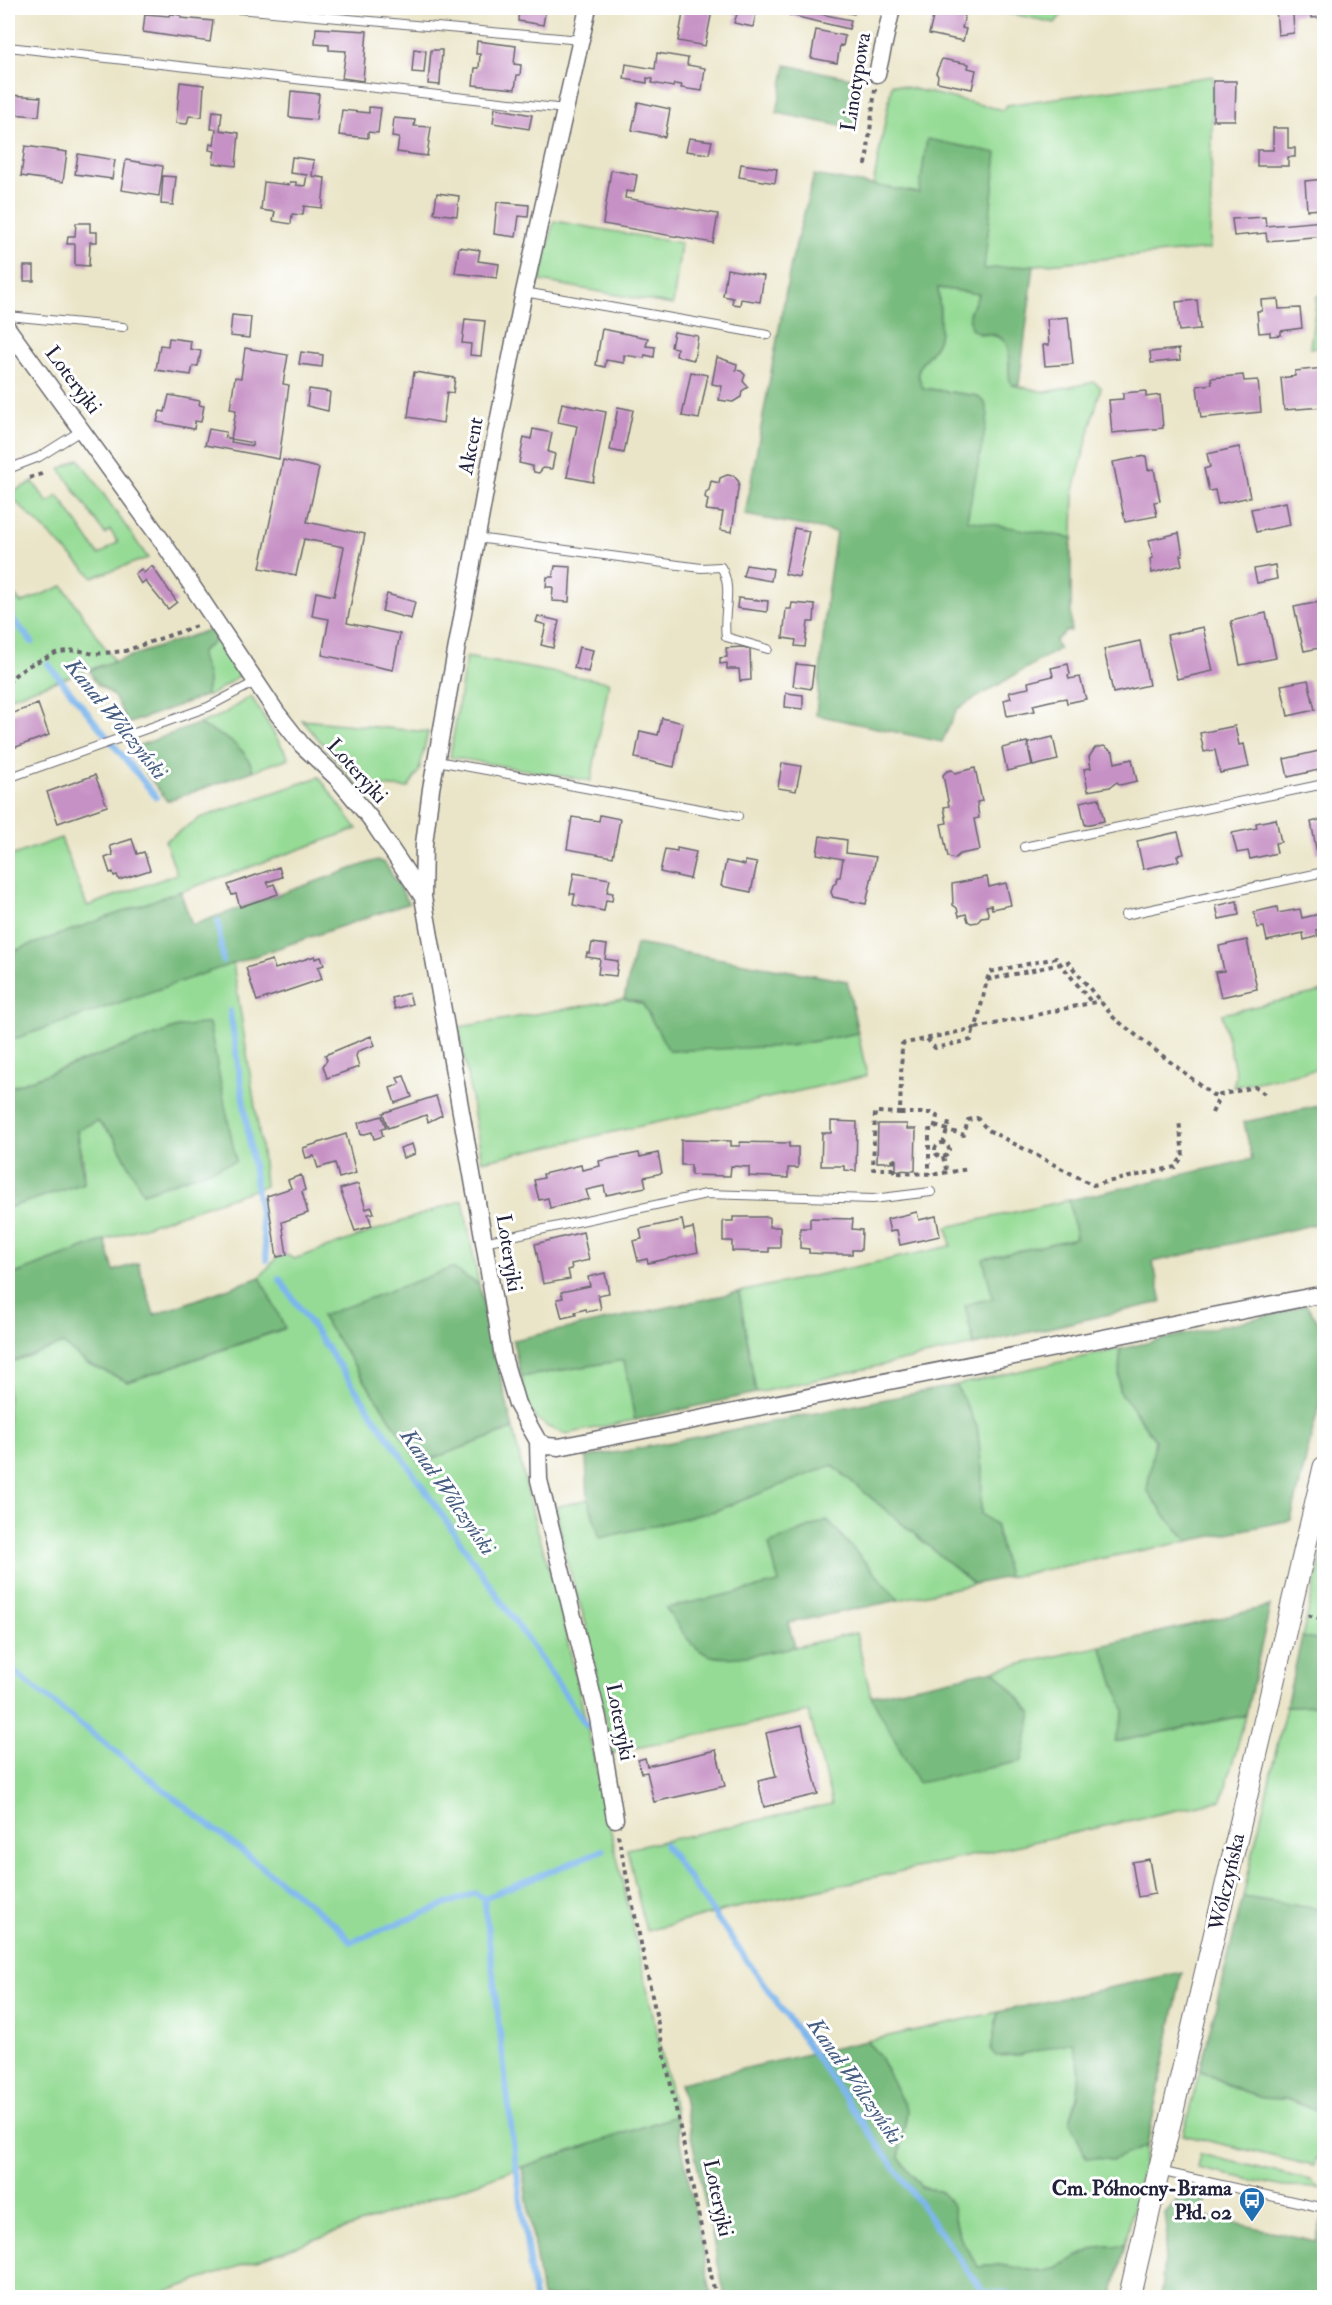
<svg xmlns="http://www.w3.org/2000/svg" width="1332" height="2305" font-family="'IM FELL Double Pica',serif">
<rect width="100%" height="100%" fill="#fff"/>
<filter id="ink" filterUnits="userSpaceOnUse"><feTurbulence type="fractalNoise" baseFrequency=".0167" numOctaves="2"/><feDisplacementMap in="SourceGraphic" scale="12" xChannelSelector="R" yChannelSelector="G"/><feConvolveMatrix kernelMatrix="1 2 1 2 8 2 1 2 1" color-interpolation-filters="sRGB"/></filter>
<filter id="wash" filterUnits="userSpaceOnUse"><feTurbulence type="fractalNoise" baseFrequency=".008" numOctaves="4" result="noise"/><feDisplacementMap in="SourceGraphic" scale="24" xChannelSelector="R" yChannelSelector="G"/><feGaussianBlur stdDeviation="1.35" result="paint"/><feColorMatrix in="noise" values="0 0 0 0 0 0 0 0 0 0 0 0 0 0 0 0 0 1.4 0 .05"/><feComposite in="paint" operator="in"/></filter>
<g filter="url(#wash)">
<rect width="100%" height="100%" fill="#eae5c8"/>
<path fill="#95db95" stroke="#5c7e68" stroke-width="1.5" d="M983 8H1067L1055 23Z
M1213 76 1210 249 984 270 919 193 873 186 892 84 1003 110 1007 105Z
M554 221 681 243 673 305 540 281Z
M938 288 979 294 969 314 979 334C991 335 1000 335 1008 345L1009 372 1012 385 1046 392 1094 382 1101 387 1074 490 1073 538 967 521 975 471 977 396 923 388C909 360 934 359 939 337 942 322 939 303 938 288Z
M1324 295V347L1310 348 1317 296Z
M79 459 148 558 93 577 8 494 33 482 48 503 58 495 99 555 118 542 110 530 105 534 60 469Z
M63 586 114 661 8 698V588L21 603Z
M217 637 240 675 211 695 205 696 208 680 200 659 201 651 212 644Z
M466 657 609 682 591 781 450 757Z
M251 696 289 758 253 771C246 744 220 735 198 724L222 715Z
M302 720 428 732 419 771 408 788 358 785Z
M319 777 357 829 8 953V857L61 838 87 906 177 874 165 841 200 818Z
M233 963 262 1152 265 1186 105 1240 15 1274 8 1260V1208L84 1183 83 1159 77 1130 97 1121 114 1137 143 1193 178 1027 8 1088V1041Z
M1324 991V1068L1233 1087 1236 1075 1222 1014Z
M624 999 789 1046 858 1033 867 1076 482 1161 459 1027Z
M463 1200 479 1285 452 1268 322 1316 420 1463 513 1429 533 1515 557 1595 676 2116 522 2167 151 2297H8V1363L63 1344 87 1363 128 1382 284 1329 260 1277 277 1257 287 1255 294 1259Z
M1069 1200 1076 1238 993 1298 965 1305 974 1345 756 1393 739 1292 951 1246 947 1227Z
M1120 1349 1119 1390 1155 1440 1148 1490 1165 1516 1189 1541 1008 1577 995 1524 981 1515 982 1470 977 1427 956 1385Z
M625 1360 635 1420 566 1434 548 1427 536 1418 528 1406 521 1377Z
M832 1465 974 1584 899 1600 827 1520 779 1583 752 1590 727 1657 795 1647 856 1633 871 1696 1031 1713 994 1670 1101 1646 1125 1710 1116 1742 1246 1715 1222 1800 731 1909 646 1931 627 1849 832 1804 809 1712 612 1753 586 1624 566 1559 556 1507 588 1499 600 1537 715 1511Z
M1324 1546V1642L1302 1637Z
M1324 1705V1910L1243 1897 1286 1706Z
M998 2012 991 2050 1019 2055 1072 2041C1084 2072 1080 2090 1070 2121L1111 2160 1147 2146 1125 2245 1097 2247 1056 2268 1042 2272 999 2265 979 2267 959 2237 953 2207 940 2191 921 2187 899 2158 907 2111 879 2055 866 2041Z
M1200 2070 1226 2084 1259 2098 1286 2099 1319 2112 1324 2098V2160L1316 2158 1314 2166 1183 2135Z
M1200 2154 1310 2180 1321 2188 1283 2187 1197 2168Z"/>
<path fill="#78bb7e" stroke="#4d6e5c" stroke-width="1.5" d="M786 65 861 80 852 128 777 113Z
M927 139 997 153 984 269 1034 265 1019 385H1012L1010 381C1007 365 1015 340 994 335 985 333 980 335 971 329L969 314 979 294 938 288C939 304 942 322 939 337 934 359 908 361 923 388L977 396 985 403 988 415 967 520 1073 538 1071 544V631H1066L1055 641 1059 649 957 709 942 742 816 715 827 595 836 532 745 515 791 263 814 175 919 193Z
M212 629 217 637 212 644 201 651C200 662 208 670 208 681 208 686 206 692 205 696L127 724C123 715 120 705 114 697 104 684 96 691 90 670Z
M198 724C220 735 246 744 253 771L167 801 129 749Z
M377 860 385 863 409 903 8 1041V953L180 891 192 925Z
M636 944 847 981 858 1033 789 1046 669 1051 642 1003 624 999Z
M209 1023 236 1161 143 1193 114 1137 97 1121 77 1130 84 1183 8 1208V1088L178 1027Z
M1324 1105V1222L1153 1262 1162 1302 974 1345 965 1305 993 1298 983 1259 1076 1238 1069 1200 1252 1159 1244 1122Z
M105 1240 114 1271 138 1263 154 1315 260 1277 285 1328 128 1382 87 1363 63 1344 8 1363V1260L15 1274Z
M452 1268 479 1285 513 1429 420 1463 321 1316Z
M739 1292 756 1393 635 1420 624 1360 521 1377 513 1340Z
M1306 1304 1324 1331V1385L1291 1520 1189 1541 1165 1516 1147 1490 1155 1440 1119 1390 1120 1349 1284 1312Z
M956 1385 977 1427 982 1470 981 1514 995 1524 1008 1577 974 1584 832 1465 715 1511 600 1538 588 1499 586 1457 626 1451Z
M827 1520 899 1600 788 1623 795 1647C774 1650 726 1664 706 1654 688 1645 677 1624 666 1608L779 1583 769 1544Z
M1270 1606 1246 1715 1115 1742 1124 1710 1101 1646Z
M1302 1637 1324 1642V1705L1286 1706Z
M994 1670 1032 1713 1022 1761 918 1783 871 1696Z
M1243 1897 1324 1910V2098L1320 2112 1287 2099 1259 2098 1226 2084 1200 2070Z
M1182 1972 1147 2146 1111 2160 1086 2157 1070 2121 1078 2097 1080 2068 1072 2042 1019 2055 996 2056 991 2050 998 2012Z
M866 2041 879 2055 907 2111 899 2158 921 2187 940 2191 947 2198 953 2207 959 2237 979 2267 999 2265 1042 2272 1056 2268 1097 2247 1125 2245 1112 2297H725L680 2083Z
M676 2116 712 2297 587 2298 586 2292 569 2297H542L522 2167Z
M1192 2194 1205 2200 1202 2216 1316 2241 1322 2219 1324 2220V2297H1159L1161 2291 1167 2229 1165 2213 1178 2199Z"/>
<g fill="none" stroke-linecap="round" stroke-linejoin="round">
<path stroke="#7db6ed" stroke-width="6" d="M8 613 32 642
M48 664 156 797
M218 921 223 961
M230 1011 267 1260
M279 1278 587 1726
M8 1667 336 1925 351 1942 475 1893 484 1898 603 1850
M665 1845 983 2292 1038 2298
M484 1898 514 2150 534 2298"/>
</g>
<g id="blocks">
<path fill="#c691c5" d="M519 8H546L543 25 518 21Z
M684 8 712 11 705 46 678 41Z
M720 8H748L757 10 753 27 734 23 737 14 719 10Z
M791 8 851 20 849 29 789 15Z
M839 8H856L854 14 839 11Z
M1276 8H1324V17L1311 18V14L1293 15 1294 33 1278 35Z
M935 9 965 15 962 28 966 29 963 41 929 34Z
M145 14 169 16 170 14 181 15V18L213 21 210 42 143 32Z
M316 28 367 31 363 81 342 78 346 51 329 50V45L315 44Z
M816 30 845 36 843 46 840 45 837 63 811 58Z
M477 41 516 46 514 64 521 65 520 75H517L515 89 473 85 475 68H479L480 54H476Z
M414 49 426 51 424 73 412 72Z
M431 50H442L440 85 428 84Z
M657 53 688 58 687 65 705 68 702 91 681 88 682 85 674 84 673 87 652 83 653 79 647 78V83L624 79 626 64 655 69Z
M942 59 969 64 968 68 976 70 972 89 937 82 938 76 936 73Z
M1213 81H1236L1235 120H1213Z
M180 82 204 85 202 117 189 116 187 124 176 123Z
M291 91 319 94 316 120 289 117Z
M8 95 41 97 39 116 8 114Z
M638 102 670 109 665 137 632 130Z
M369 107 381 108 378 133 368 132V138L339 135 342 110 369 113Z
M495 108 532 115 529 129 493 123Z
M213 111 222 112 220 130 239 133 236 166 213 163 215 151 209 150 210 144 214 145 216 129H211Z
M394 118 415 120 414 126 431 127 427 156 397 152 399 138 392 137Z
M1273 128H1288V148H1295V157H1288V166H1257V150H1273Z
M689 138 712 141 709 154 686 151Z
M25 146 67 152 63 182 21 176Z
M78 154 115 160 112 179 75 174Z
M292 157 314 160 312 176 325 178 322 208 304 206 303 215 292 214 291 224 273 221 275 212 261 210 264 182 289 185 290 182H296V185L305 186 307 175 290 173Z
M126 160 163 166 159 196 121 190Z
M741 164 777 169 775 183 739 177Z
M611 170 637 175 634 192 626 191 625 198 718 214 713 243 603 224Z
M163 176 176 177 173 205 161 204Z
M1324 179V209L1307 210 1305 181Z
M437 193 459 196 457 216 434 213Z
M497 202 529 205 528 217 519 216 516 237 494 234Z
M1265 217 1266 226 1324 221V236L1267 241 1266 233 1234 236 1232 219Z
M76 223H90V232H97V242H90L89 266 75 265V244H67L68 236H75Z
M459 247 480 250 478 261 499 264 497 278 455 273Z
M24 266H34V281H24Z
M727 269 764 276 760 302 741 299 740 305 732 304 733 298 723 296Z
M1278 299 1279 309 1300 308 1302 328 1281 331V335L1270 336V332L1259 333 1257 311H1262L1261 300Z
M1197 300 1200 329 1179 331 1176 302Z
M232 315 251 317 249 338 230 336Z
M1068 317 1073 364 1045 366 1043 345H1049L1047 319Z
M465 319 485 321 481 356 470 355 471 344 462 343Z
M602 329 648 338 646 346 655 347 654 357 645 355 644 358 624 355V363L606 360 605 367 596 365Z
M674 332 698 336 694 360 676 356 677 348 671 347Z
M169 338 191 341 190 349 201 351 198 366H193L191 375 156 370 160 345 168 346Z
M245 348 288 355 283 384 289 385 279 459 205 445 209 429 226 432 225 437 232 439 231 442 252 446 253 443 231 439 236 410 230 409 235 377 241 378Z
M1179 349 1180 360 1151 363 1150 352Z
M301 352 323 355 322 367 299 364Z
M717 357 737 364 736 370 741 371 745 375 743 381 748 387 742 391 741 397 733 402 719 400 722 386 712 384Z
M1324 368V407L1284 410 1281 378 1295 376V371Z
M414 372 455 378 453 393 447 392 443 423 408 417Z
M691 372 708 375 699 419 682 416Z
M1243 375 1244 381 1258 380 1261 412 1201 418 1197 386 1212 384 1211 378Z
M309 389 330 392 328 411 307 406Z
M1146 391V397L1160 395 1163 428 1112 433 1109 400 1123 399V393Z
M169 395 200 401 199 405 204 406 201 422 195 421 194 429 157 422 160 411 165 412Z
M562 403 606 412 593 482 567 477 577 426 558 422Z
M618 407 633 410 624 453 610 450Z
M533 429 552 433 548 452 555 454 552 469 543 468 539 473 534 472 532 466 519 463 524 437 531 439Z
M1239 447 1250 497 1218 504 1215 490 1209 491 1204 469 1210 467 1207 454Z
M1146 456 1148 470 1154 469 1160 501 1154 502 1157 516 1125 522 1113 462Z
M283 460 319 468 307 522 365 534 347 623 400 634 393 670 322 655 329 619 312 616 316 592 334 596 344 547 304 539 296 575 260 568Z
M727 475 734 476 739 482 732 532 720 530 723 512 706 510 708 500 705 497 706 492 709 490 711 481 719 483 720 478Z
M1286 502 1290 525 1256 532 1251 509Z
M794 528 809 531 799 577 785 574Z
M1179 533 1183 555H1180L1182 565 1152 573 1150 559 1153 558 1149 540Z
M746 565 773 569 771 581 743 576Z
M1275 565 1277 579 1257 583 1254 569Z
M152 566 177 602 168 609 145 581 141 584 135 574 141 569 144 573Z
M555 566 571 567 569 602 552 601 553 587H546L547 577H553Z
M387 594 415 602 411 619 382 611Z
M738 598 768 601 767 612 737 608Z
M1324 601V647L1304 651 1294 607Z
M792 603 815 605 814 622H808L805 647 795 646 796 640 783 638 786 609H791Z
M1266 613 1276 658 1240 665 1231 621Z
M538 616 559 621 553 648 541 645 546 625 536 622Z
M1203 627 1213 671 1177 679 1167 635Z
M1140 641 1149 685 1113 693 1104 649Z
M579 647 593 650 588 672 574 668Z
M743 647 750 649 751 680 740 681 739 669H727V663L720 664V658L727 657 726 648Z
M796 664 814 666 811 689 793 686Z
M1068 664 1070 674 1068 675 1069 679 1080 677 1086 699 1067 703 1066 698 1050 701 1033 705 1035 711 1007 716 1004 700 1011 698 1009 692 1029 688 1028 682 1053 676 1051 668Z
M1308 680 1315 710 1288 716 1281 685Z
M786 693 803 695V709L785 707Z
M38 704 49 735 8 750V715Z
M662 718 683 723 674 767 635 758 640 731 658 735Z
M1235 726 1239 745 1244 744 1249 767 1220 773 1215 750 1204 752 1200 733Z
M1053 737 1058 760 1033 766 1028 743Z
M1027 742 1032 765 1007 771 1002 748Z
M1104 746 1113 752 1115 763 1132 759 1137 781 1120 785 1117 782 1110 787 1088 791 1084 769 1091 768 1089 757 1095 748Z
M1319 751 1323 769 1288 777 1284 759Z
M782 763 801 766 796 791 778 788Z
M975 768 982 801 977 802 979 818 974 819 980 850 960 854 954 859 948 857 941 824 947 823 944 807 949 806 943 775 947 771 952 770 955 773Z
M95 775 107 806 58 823 47 792Z
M1099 798 1104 821 1085 825 1080 802Z
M600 815 620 819 613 857 567 849 572 817 599 821Z
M1276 819 1281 842 1275 843 1277 853 1250 859 1248 851 1237 853 1232 833 1257 828 1256 823Z
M1324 819V852L1317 853 1311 822Z
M1178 832 1184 854 1177 855 1179 861 1143 869 1137 841Z
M820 836 847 840 846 853 876 857 866 904 833 897 831 892 833 885 836 883 837 877H840L843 859 817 854Z
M132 839 137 854 144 852 150 870 119 880 117 875 114 876 113 872 110 873 105 858 113 855 110 846Z
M677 848 696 852 690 879 660 872 665 849 677 851Z
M726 861 745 865V861L757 863 751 892 721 886Z
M279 867 282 877 267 882 269 886 274 884 278 894 240 907 236 894 232 895 228 885Z
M574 873 610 879 607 892 613 893 612 901 606 900 604 911 573 905 575 894H570Z
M987 877 989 887 1006 883 1011 905 992 909 991 905 986 906 989 916 981 917 978 922 971 923 968 921 966 914 959 916 957 908 953 905 952 884Z
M1237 901 1239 915 1219 919 1216 906Z
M1277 907 1278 913 1300 909 1302 918 1324 913V929L1316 930 1318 936 1304 940 1303 933 1267 941 1264 927 1257 928 1254 912Z
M1247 940 1257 989 1221 997 1215 972 1224 971 1219 946Z
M592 943 607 945 605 959 618 961 616 976 598 974 600 959 586 957 587 953H590Z
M315 956V959L321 957 324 965 318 967 322 979 257 1001 246 968 272 960 275 969Z
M409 993 412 1004 395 1009 392 998Z
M371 1036 375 1045 358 1051 356 1056 359 1067 327 1078 323 1066 327 1060 325 1055Z
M404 1076 412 1097 395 1103 390 1088 400 1084 397 1078Z
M436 1096 442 1115 428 1122 426 1115 388 1128 383 1113Z
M382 1116 386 1128 381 1129 383 1136 374 1139 372 1132 361 1135 358 1123Z
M831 1121 857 1122 856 1171 844 1170V1166H821L822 1133H831Z
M878 1124H907V1129H916L915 1171 896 1170V1159H892V1162H877Z
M346 1134 356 1173 339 1178 335 1163 318 1168 314 1156 306 1158 303 1148Z
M681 1140 731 1141V1146H740V1142L789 1143V1147H798V1168H788V1178L749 1176V1167L731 1166 730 1176 691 1175V1165H681Z
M412 1144 415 1154 403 1158 400 1148Z
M639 1153 640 1157 658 1153 662 1173 644 1177 646 1187 606 1195 604 1186 586 1190 589 1199 550 1208 548 1198 539 1200 534 1180 544 1178 543 1174 581 1165 582 1170 600 1166 599 1161Z
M301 1175 305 1190 302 1192 308 1213 282 1222 287 1255 277 1257 267 1196 291 1188 288 1180Z
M358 1184 366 1209 372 1207 374 1213 368 1214 372 1226 355 1231 340 1189Z
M917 1212 919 1220 936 1216 940 1236 900 1245 897 1230 890 1232 887 1219Z
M733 1217H769V1227H780V1248H769V1252L732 1251V1241H723V1221H733Z
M810 1218 853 1219 852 1229 862 1230 861 1250H852V1254H830L809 1253V1249L800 1248V1228H810Z
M682 1220 684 1230 693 1228 698 1252 648 1263 647 1259 638 1261 633 1241 642 1239 640 1229Z
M583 1232 589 1260 571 1264 572 1269 568 1270 570 1279 543 1284 535 1244Z
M605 1273 609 1293 598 1295 601 1309 587 1312 586 1309 575 1312 576 1315 562 1318 557 1299 563 1298 561 1292 590 1286 588 1277Z
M802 1725 818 1794 764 1807 758 1781 776 1777 766 1733Z
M716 1750 725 1786 654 1802 647 1772 641 1773 638 1760 645 1758 647 1766Z
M1149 1859 1155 1894 1138 1897 1132 1862Z"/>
</g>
</g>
<g filter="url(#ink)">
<use href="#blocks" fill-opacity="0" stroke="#68666c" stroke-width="1.5"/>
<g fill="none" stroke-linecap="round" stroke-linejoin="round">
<g stroke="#68666c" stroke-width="10">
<path id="service" d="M227 8 581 40
M8 47 565 109
M524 292 768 335
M8 316 123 327
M8 469 39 457 82 430
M477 538 701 568 721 567C734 589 722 613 726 637L768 649
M437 761 738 816
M8 778 208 707 255 682
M1024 847 1324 784
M1125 915 1324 872
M484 1242 706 1194 873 1199 931 1192
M1159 2171 1324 2208"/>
</g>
<g stroke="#68666c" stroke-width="19">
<path id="minor" d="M877 74 892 8
M8 329 162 541 277 713 302 745 337 778 370 818 423 897 484 1242 503 1357 517 1404 538 1441 539 1480 598 1718 615 1819
M423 897 424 844 431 789 492 453 524 292 588 8
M538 1441 547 1446 559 1447 1314 1296 1324 1297"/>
</g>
<g stroke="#68666c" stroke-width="23">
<path id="tertiary" d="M1129 2298 1324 1467"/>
</g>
<path stroke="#68666c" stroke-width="4" stroke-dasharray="4.5 4.5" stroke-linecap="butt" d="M866 165 875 89
M29 478 42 474
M8 683 15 675 30 665 58 652 77 650 94 654 125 651 199 625
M987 980 990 972 1056 958 1092 1003
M976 1028 1100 1001
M927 1039 935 1048 971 1040 974 1028
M900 1113H931L937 1116 934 1130H929V1174
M1212 1113 1220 1095 1255 1087 1266 1095
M935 1126 964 1135 968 1120 977 1118 988 1130 1093 1185 1175 1167 1183 1156 1179 1120
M935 1150a7 7 0 1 1 14 0a7 7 0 1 1-14 0Z
M943 1144 950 1119
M943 1157 947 1172
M894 1159V1173L937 1174 969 1169
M894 1169H873L875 1112 900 1113 902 1044 976 1028 987 980 1061 964 1068 962 1114 1018 1218 1099
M1308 1615 1324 1621
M618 1835 716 2298
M1321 2196 1324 2176"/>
<use href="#service" stroke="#fff" stroke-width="8"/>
<use href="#minor" stroke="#fff" stroke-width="16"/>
<use href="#tertiary" stroke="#fff" stroke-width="21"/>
</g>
</g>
<defs>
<g id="bus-pin" transform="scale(1.35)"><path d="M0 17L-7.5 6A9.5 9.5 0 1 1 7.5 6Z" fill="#1f6fb2" stroke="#fff"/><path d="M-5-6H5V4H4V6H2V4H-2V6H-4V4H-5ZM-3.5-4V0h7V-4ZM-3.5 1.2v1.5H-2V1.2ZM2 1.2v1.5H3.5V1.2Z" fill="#fff"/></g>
</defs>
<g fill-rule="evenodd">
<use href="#bus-pin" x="1252" y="2200"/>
</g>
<g text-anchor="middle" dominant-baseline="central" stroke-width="6" stroke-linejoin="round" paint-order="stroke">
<g font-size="21" fill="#22223b" stroke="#fff">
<text transform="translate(856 82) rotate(-81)">Linotypowa</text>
<text transform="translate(73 380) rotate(53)">Loteryjki</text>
<text transform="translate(471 446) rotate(-79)">Akcent</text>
<text transform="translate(357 771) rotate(48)">Loteryjki</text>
<text transform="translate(509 1253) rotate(81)">Loteryjki</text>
<text transform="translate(620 1722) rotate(79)">Loteryjki</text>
<text transform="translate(1227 1882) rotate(-77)">Wólczyńska</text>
<text transform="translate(718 2198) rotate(78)">Loteryjki</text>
</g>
<g font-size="21" font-weight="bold" fill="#22223b" stroke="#fff" text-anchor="end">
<text x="1232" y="2188">Cm. Północny-Brama<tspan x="1232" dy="24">Płd. 02</tspan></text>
</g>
<g font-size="22" font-style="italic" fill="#465d82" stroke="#fff">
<text transform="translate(116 719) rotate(51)">Kanał Wólczyński</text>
<text transform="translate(448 1492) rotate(55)">Kanał Wólczyński</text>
<text transform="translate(855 2081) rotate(55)">Kanał Wólczyński</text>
</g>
</g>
<rect width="1332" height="2305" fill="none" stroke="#fff" stroke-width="30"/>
</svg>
